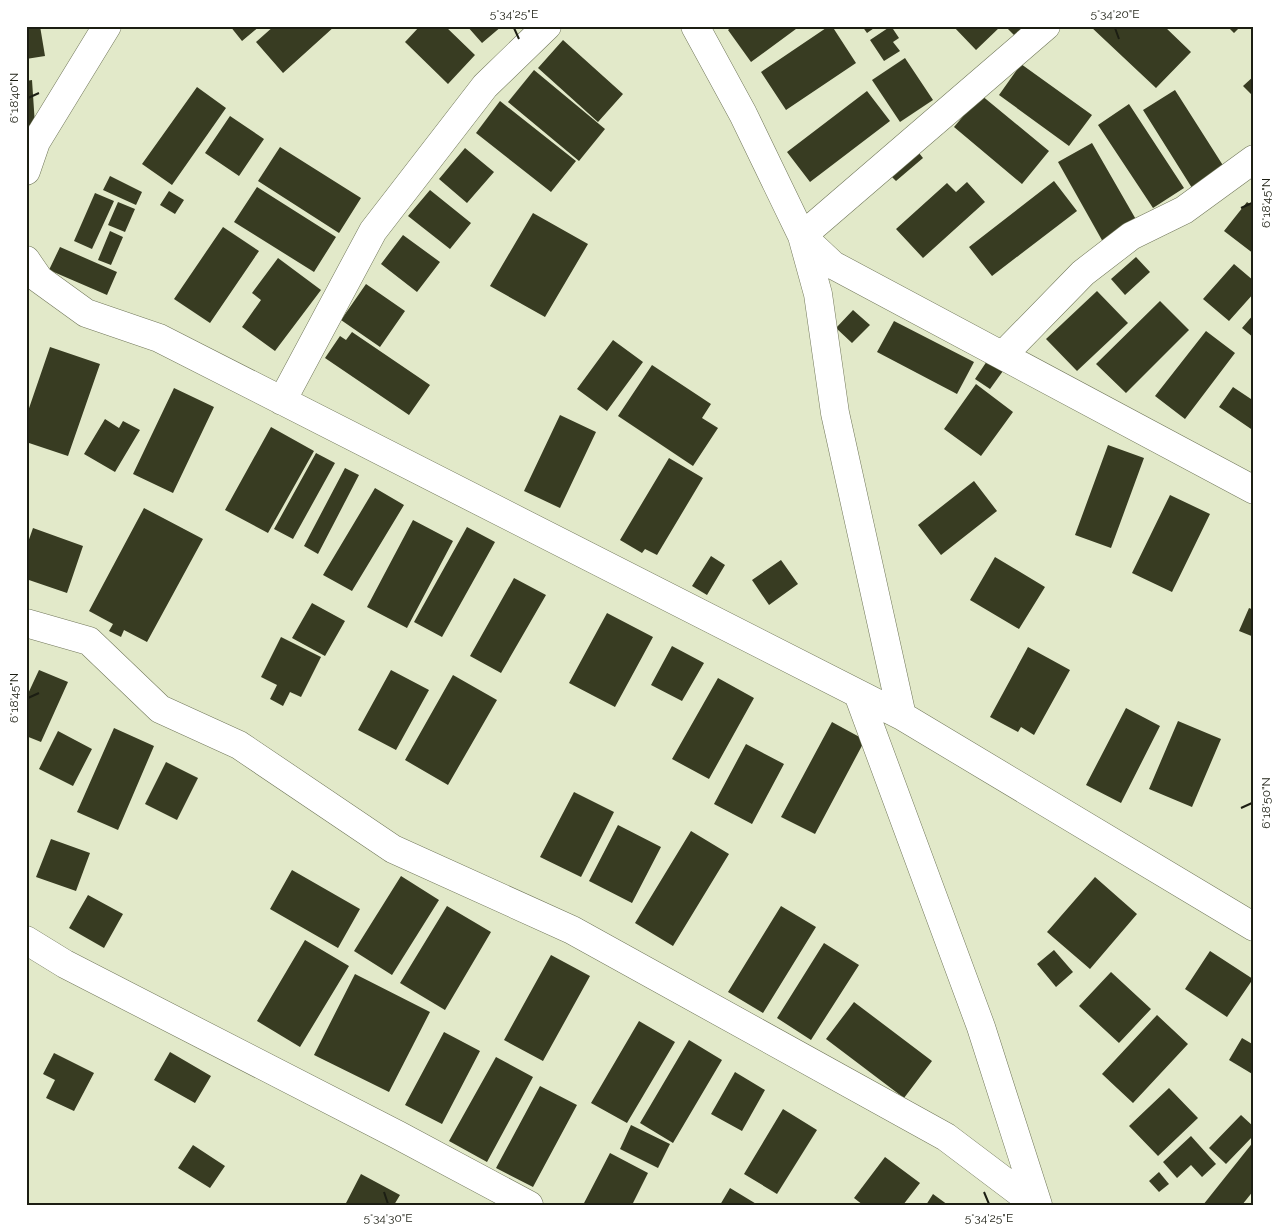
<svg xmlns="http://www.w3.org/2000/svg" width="1280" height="1231" font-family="Raleway,sans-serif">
<rect width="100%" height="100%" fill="#e2e9c9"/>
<path fill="#383c22" d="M26 26H40L45 56 26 59Z
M230 26H260L242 41Z
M274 26H335L283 73 256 42Z
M420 26H445L475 55 448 84 405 42Z
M467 26H502L482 43Z
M733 26H800L751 62 728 30Z
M829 26H832L856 63 786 110 761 72Z
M862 26H877L867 33Z
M891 26 899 38 893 42 900 51 884 61 870 40Z
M953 26H1001L976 50Z
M1005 26H1029L1017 38Z
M1090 26H1164L1191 52 1156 88Z
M1227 26H1241L1234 33Z
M563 40 623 94 598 122 538 68Z
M905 58 933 100 900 122 872 80Z
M1021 64 1092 115 1069 146 999 95Z
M534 70 605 129 579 161 508 102Z
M1254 76V97L1243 86Z
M32 80 35 125H26V81Z
M197 87 226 108 172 185 142 164Z
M1175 90 1224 167 1192 188 1143 110Z
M867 91 890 121 810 182 787 152Z
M981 95 1049 151 1022 184 954 127Z
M500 101 576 161 551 192 476 133Z
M1129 104 1184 188 1153 208 1098 125Z
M230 116 264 139 239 176 205 153Z
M1092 143 1138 223 1103 242 1058 162Z
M280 147 361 198 339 233 258 181Z
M465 148 494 172 467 203 439 179Z
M915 148 923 158 896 181 887 172Z
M110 176 142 192 136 205 103 190Z
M1054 181 1077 211 992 276 969 247Z
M967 182 985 202 923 258 896 229 947 183 956 192Z
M257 187 336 237 314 272 234 222Z
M430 190 471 223 450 249 408 216Z
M169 191 184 200 175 214 160 205Z
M95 193 114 201 92 249 74 241Z
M118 202 135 209 125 232 108 225Z
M1247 202 1254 207V254L1224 231Z
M533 213 588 244 545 317 490 286Z
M223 227 259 251 210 323 174 299Z
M110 231 123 237 111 265 98 260Z
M403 235 440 262 417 292 381 264Z
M60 247 117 272 107 295 49 270Z
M1136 257 1150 272 1125 295 1111 279Z
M278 258 321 290 275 351 242 327 261 300 252 293Z
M1234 264 1254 281V293L1229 321 1203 299Z
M366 284 405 311 380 347 341 320Z
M1097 291 1128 323 1077 371 1046 339Z
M1160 301 1189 330 1126 393 1096 364Z
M853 310 870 325 852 343 836 328Z
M1254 314V338L1242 328Z
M894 321 974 362 957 394 877 352Z
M1206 331 1235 353 1185 419 1155 396Z
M352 332 430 385 409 415 325 358 340 336 346 340Z
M613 340 643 362 607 411 577 389Z
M50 347 100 364 68 456 26 442V417Z
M987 361 1003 371 990 389 975 379Z
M652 365 711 404 702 418 718 428 693 466 618 416Z
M976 384 1013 412 981 456 944 429Z
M1233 387 1254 401V431L1219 407Z
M174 388 214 407 173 493 133 474Z
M560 415 596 432 560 508 524 491Z
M105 419 119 428 123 421 140 430 115 472 84 454Z
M271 427 314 451 268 533 225 510Z
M1108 445 1144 458 1111 548 1075 535Z
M316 453 335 463 293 539 274 529Z
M669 458 703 478 657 555 645 549 642 553 620 540Z
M345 468 359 475 318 554 304 546Z
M974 481 997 511 941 555 918 525Z
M375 488 404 505 352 591 323 575Z
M1170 495 1210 514 1172 592 1132 573Z
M144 508 203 539 147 642 124 630 121 637 109 631 113 624 89 611Z
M413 520 453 541 407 628 367 607Z
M467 527 495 542 442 637 414 622Z
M33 528 83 546 67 593 26 579V548Z
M711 556 725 565 707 595 692 586Z
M995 557 1045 587 1019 629 970 600Z
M781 560 798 584 769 605 752 580Z
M514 578 546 595 501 673 470 656Z
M312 603 345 621 325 656 292 638Z
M1249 608 1254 610V637L1239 631Z
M607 613 653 637 615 707 569 683Z
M281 637 321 657 301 697 290 692 283 706 270 699 277 685 261 677Z
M672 646 704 663 682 701 651 685Z
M1028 647 1070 670 1034 735 1021 727 1018 732 990 717Z
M39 670 68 682 41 742 26 736V698Z
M391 670 429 690 396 750 358 730Z
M453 675 497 700 448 785 405 760Z
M718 678 754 698 709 779 672 759Z
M1126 708 1160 726 1121 803 1086 785Z
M1178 721 1221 739 1192 807 1149 789Z
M832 722 865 740 815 834 781 817Z
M114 728 154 746 118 830 77 812Z
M58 731 92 749 73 786 39 769Z
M746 744 784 764 752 824 714 804Z
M166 762 198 778 177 820 145 804Z
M574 792 614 812 581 877 540 857Z
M618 825 661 847 632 903 589 881Z
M691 831 729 854 673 946 635 923Z
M51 839 90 853 76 891 36 877Z
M292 870 360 909 338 948 270 909Z
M401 876 439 900 392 975 354 951Z
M1095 877 1137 914 1090 969 1047 932Z
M88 895 123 914 104 948 69 928Z
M447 906 491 932 445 1010 400 983Z
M781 906 816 927 763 1013 728 992Z
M305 940 349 966 300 1047 257 1021Z
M824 943 859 965 811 1040 777 1018Z
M1054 950 1073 972 1056 987 1037 964Z
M1210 951 1253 979 1227 1017 1185 989Z
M551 955 590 976 543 1061 504 1040Z
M1111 972 1151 1009 1119 1043 1079 1006Z
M355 974 430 1012 389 1092 314 1055Z
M854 1002 932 1061 904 1098 826 1039Z
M1157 1015 1188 1044 1133 1103 1102 1074Z
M639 1021 675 1042 627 1123 591 1103Z
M444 1032 480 1051 442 1124 405 1105Z
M1242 1038 1254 1045V1075L1229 1060Z
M689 1040 722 1060 673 1143 640 1123Z
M170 1052 211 1076 195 1103 154 1080Z
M54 1053 94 1073 74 1111 46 1098 55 1080 43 1074Z
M496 1057 533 1077 487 1162 449 1141Z
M735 1072 765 1090 742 1131 711 1114Z
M540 1086 577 1105 533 1187 496 1168Z
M1169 1088 1198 1118 1158 1156 1129 1126Z
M783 1109 817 1130 777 1194 744 1174Z
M1241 1115 1254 1127V1135L1226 1164 1209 1148Z
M631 1125 670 1144 658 1168 620 1149Z
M1191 1136 1216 1164 1202 1177 1191 1165 1177 1178 1163 1162Z
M1254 1141V1190L1242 1205H1203Z
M193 1145 225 1166 210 1188 178 1168Z
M610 1153 648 1173 632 1205H583Z
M885 1157 920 1183 903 1205H863L854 1198Z
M1159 1172 1169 1184 1159 1192 1149 1181Z
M361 1174 400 1195 394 1205H345Z
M730 1188 758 1205H720Z
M933 1194 948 1205H926Z"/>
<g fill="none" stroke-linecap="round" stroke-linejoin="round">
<g stroke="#71775a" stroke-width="29">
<path id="minor" d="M695 26 743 114 802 236 818 294 835 413 902 716
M1046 26 802 236 833 265 1254 490
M26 171 36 142 107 26
M26 260 39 279 86 313 159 338 902 716 1254 927
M1003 355 1083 273 1131 236 1184 210 1254 159
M282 401 373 231 485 86 547 26
M26 623 89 641 160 709 239 745 393 849 572 930 946 1137 1036 1205
M858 694 981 1027 1038 1205
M26 940 65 964 398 1135 529 1205"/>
</g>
<use href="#minor" stroke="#fff" stroke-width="28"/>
</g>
<path fill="none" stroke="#1c1e13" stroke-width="2" d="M514 28 519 39M1115 28 1119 39M28 98 39 93M1241 208 1252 203M28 698 39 693M1241 808 1252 803M384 1192 388 1204M984 1192 989 1204"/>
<rect width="1280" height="1231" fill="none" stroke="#ffffff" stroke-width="55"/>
<rect x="28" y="28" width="1224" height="1176" fill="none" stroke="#1c1e13" stroke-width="2"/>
<g font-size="12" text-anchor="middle" fill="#1c1e13">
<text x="514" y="18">5°34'25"E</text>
<text x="1115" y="18">5°34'20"E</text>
<text transform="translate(14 98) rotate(-90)" y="4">6°18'40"N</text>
<text transform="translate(1266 203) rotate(-90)" y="4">6°18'45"N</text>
<text transform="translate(14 698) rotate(-90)" y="4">6°18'45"N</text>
<text transform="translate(1266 803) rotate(-90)" y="4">6°18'50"N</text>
<text x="388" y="1222">5°34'30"E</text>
<text x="989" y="1222">5°34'25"E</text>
</g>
</svg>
